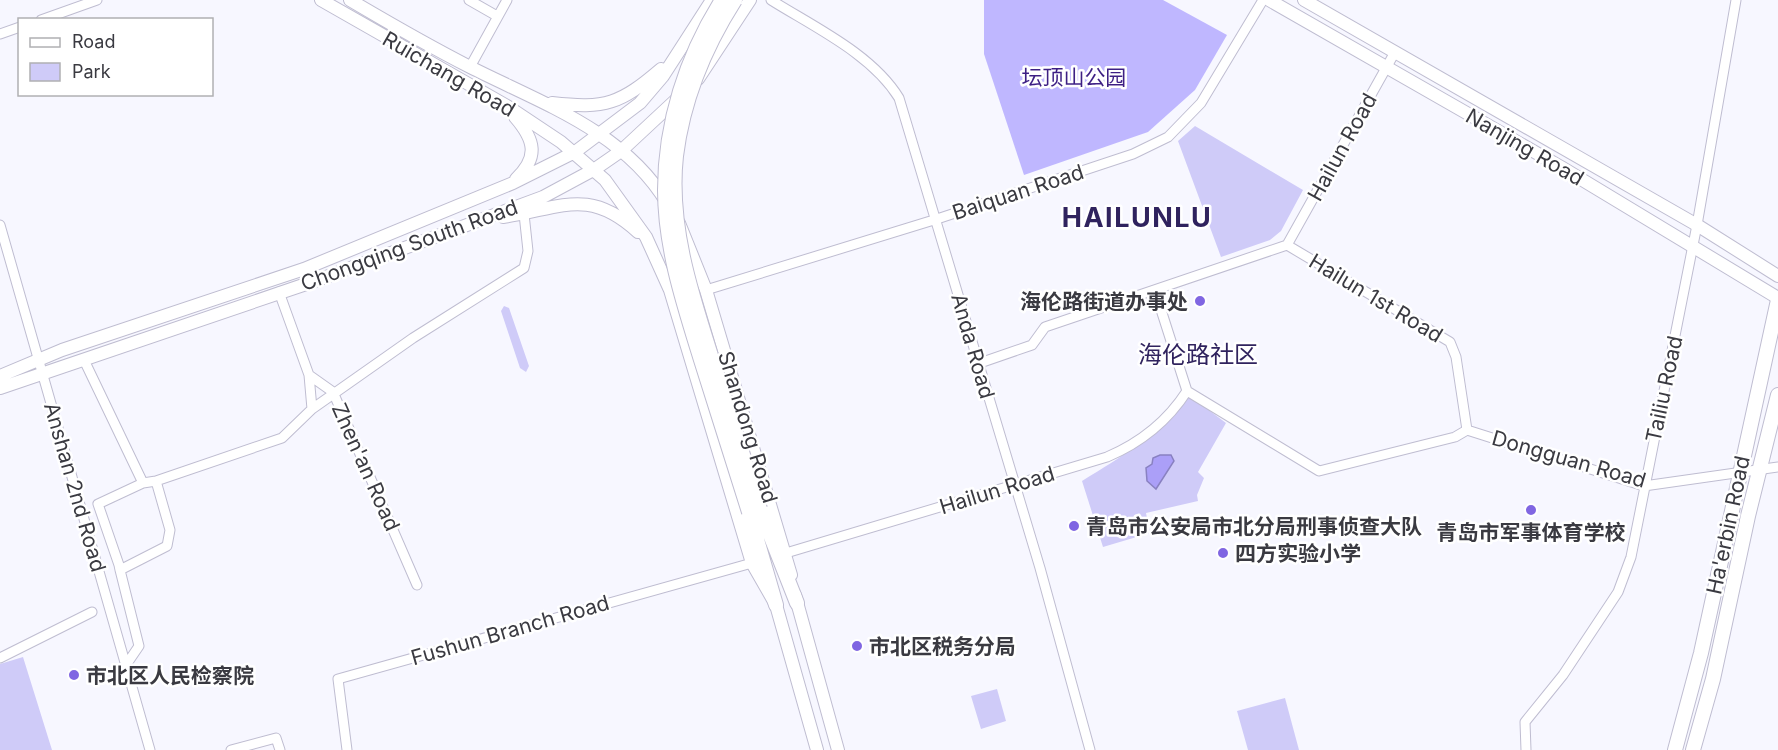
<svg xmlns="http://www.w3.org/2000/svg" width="1778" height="750" font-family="Inter,'Noto Sans SC',sans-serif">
<rect width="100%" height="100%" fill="#f7f7ff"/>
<path fill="#cfcbf8" d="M1195 126 1303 190 1281 231 1270 240 1221 257 1178 141Z
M504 306 509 308 529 366 526 372 520 368 501 311Z
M1190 396 1226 423 1198 472 1204 478 1197 495 1198 501 1146 513 1150 533 1103 547 1082 481C1123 456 1160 433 1190 396Z
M23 657 52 750H0V664Z
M997 689 1006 721 981 729 971 696Z
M1285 698 1299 750H1248L1237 711Z"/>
<path fill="#bfb7ff" d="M984 0H1163L1227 35 1195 90 1148 132 1024 175 984 54Z"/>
<path fill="#ab9ff8" stroke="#8981c1" stroke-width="1.5" d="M1160 455H1171L1174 461 1156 489 1147 481 1146 468 1152 464 1153 458Z"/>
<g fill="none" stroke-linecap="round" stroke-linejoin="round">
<g stroke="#bfbdd1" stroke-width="11">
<path id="minor" d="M469 0 497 16
M771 0C814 27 872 54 899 98L1040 568 1090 750
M41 20 97 0
M0 34 20 27
M470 67 507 0
M0 225 150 750
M1287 245 1450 342 1456 357 1467 430
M706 290 937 219 1133 154 1168 137 1201 103 1263 0
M1155 291 1187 391 1319 471 1455 437 1467 430
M279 292 309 375 333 392 417 585
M84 360 143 483
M977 364 1032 345 1045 327 1287 245 1395 52
M312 409 413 338 524 268 528 251 524 214
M1467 430 1644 486 1778 467
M156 481 282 438 312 409 309 375
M786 553 1107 457C1140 443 1167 422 1187 391
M120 570 167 546 170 530 156 481 143 483 98 504 119 565 120 570 139 646 126 665
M0 658 92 612
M231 750 276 738 280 750
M347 750 338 679 752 563
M1526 750 1525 722 1563 675 1618 592 1631 557 1697 225 1736 0"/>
</g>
<g stroke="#bfbdd1" stroke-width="14">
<path id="major" d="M321 0 507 106 561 142 605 180 646 237 670 290 752 563 776 605 817 750
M350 0C389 23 429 46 470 67 541 103 624 131 667 203
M1269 0 1561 167 1778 298
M1304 0 1697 225 1778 276
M698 79 750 0
M552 103C606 109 620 104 661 69
M515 117C535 140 539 157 516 179
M503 217C560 209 588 186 638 232
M679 223 706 290 791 575
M0 376 62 350 304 269 513 183 575 152 640 103 663 76 712 0
M0 388 315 281 543 197 595 169 621 151 679 97
M795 595 838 750"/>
</g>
<g stroke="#bfbdd1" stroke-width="16">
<path id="highway" d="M760 509 797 603
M749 512 776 605
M1675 750 1701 653 1778 300
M1693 750 1713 679 1748 516 1778 395"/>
</g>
<use href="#minor" stroke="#fff" stroke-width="9"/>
<use href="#major" stroke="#fff" stroke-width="12"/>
<use href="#highway" stroke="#fff" stroke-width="14"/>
<g stroke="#bfbdd1" stroke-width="16" stroke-linecap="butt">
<path id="highway-bridge" d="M722 0C686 57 665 123 665 190 665 248 684 305 701 360 717 411 733 461 749 512
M735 0C705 47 683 100 676 156 668 227 693 299 714 365 730 413 745 461 760 509"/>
</g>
<use href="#highway-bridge" stroke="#fff" stroke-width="14"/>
</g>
<g fill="#8066e2" stroke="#fff" stroke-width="2">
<circle cx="1200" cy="301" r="6"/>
<circle cx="1531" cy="510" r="6"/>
<circle cx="1074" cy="526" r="6"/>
<circle cx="1223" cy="553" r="6"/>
<circle cx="857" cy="646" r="6"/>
<circle cx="74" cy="675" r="6"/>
</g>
<g text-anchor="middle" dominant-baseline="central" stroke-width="5" stroke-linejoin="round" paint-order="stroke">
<g font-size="21" fill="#3a3a41" stroke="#fff">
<text transform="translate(449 74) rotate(30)">Ruichang Road</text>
<text transform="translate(1342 147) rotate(-61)">Hailun Road</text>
<text transform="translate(1525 147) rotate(30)">Nanjing Road</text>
<text transform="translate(1018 192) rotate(-18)">Baiquan Road</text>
<text transform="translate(409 245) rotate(-20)">Chongqing South Road</text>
<text transform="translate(1376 298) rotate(31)">Hailun 1st Road</text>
<text transform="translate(973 346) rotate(74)">Anda Road</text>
<text transform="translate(1664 389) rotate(-78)">Tailiu Road</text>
<text transform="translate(748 427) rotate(73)">Shandong Road</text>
<text transform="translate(1569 459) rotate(16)">Dongguan Road</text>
<text transform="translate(366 467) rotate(66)">Zhen'an Road</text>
<text transform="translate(75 487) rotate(74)">Anshan 2nd Road</text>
<text transform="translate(997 490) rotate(-17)">Hailun Road</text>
<text transform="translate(1728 525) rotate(-78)">Ha'erbin Road</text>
<text transform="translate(510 630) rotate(-16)">Fushun Branch Road</text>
</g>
<g font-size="21" fill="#3d1f84" stroke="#fff">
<text x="1074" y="77">坛顶山公园</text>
</g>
<g font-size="21" font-weight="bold" fill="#3a3a41" stroke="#fff" text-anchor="start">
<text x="1188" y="301" text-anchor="end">海伦路街道办事处</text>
<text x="1086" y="526">青岛市公安局市北分局刑事侦查大队</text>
<text x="1531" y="532" text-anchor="middle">青岛市军事体育学校</text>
<text x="1235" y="553">四方实验小学</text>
<text x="869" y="646">市北区税务分局</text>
<text x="86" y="675">市北区人民检察院</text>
</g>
<g font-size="24" fill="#30235e" stroke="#fff">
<text x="1198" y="354">海伦路社区</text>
</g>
<g font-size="27" font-weight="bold" letter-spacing="1.5" fill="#30235e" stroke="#fff">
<text x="1137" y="217">HAILUNLU</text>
</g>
</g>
<rect x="18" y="18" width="195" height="78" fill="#ffffff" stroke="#b0b0b3" stroke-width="1.5"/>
<rect x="30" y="38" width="30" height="9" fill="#ffffff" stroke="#b0b0b3" stroke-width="1.5"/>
<text x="72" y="48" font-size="18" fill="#3a3a41">Road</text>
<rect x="30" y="63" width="30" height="18" fill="#cfcbf8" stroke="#b0b0b3" stroke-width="1.5"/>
<text x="72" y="78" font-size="18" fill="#3a3a41">Park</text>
</svg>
